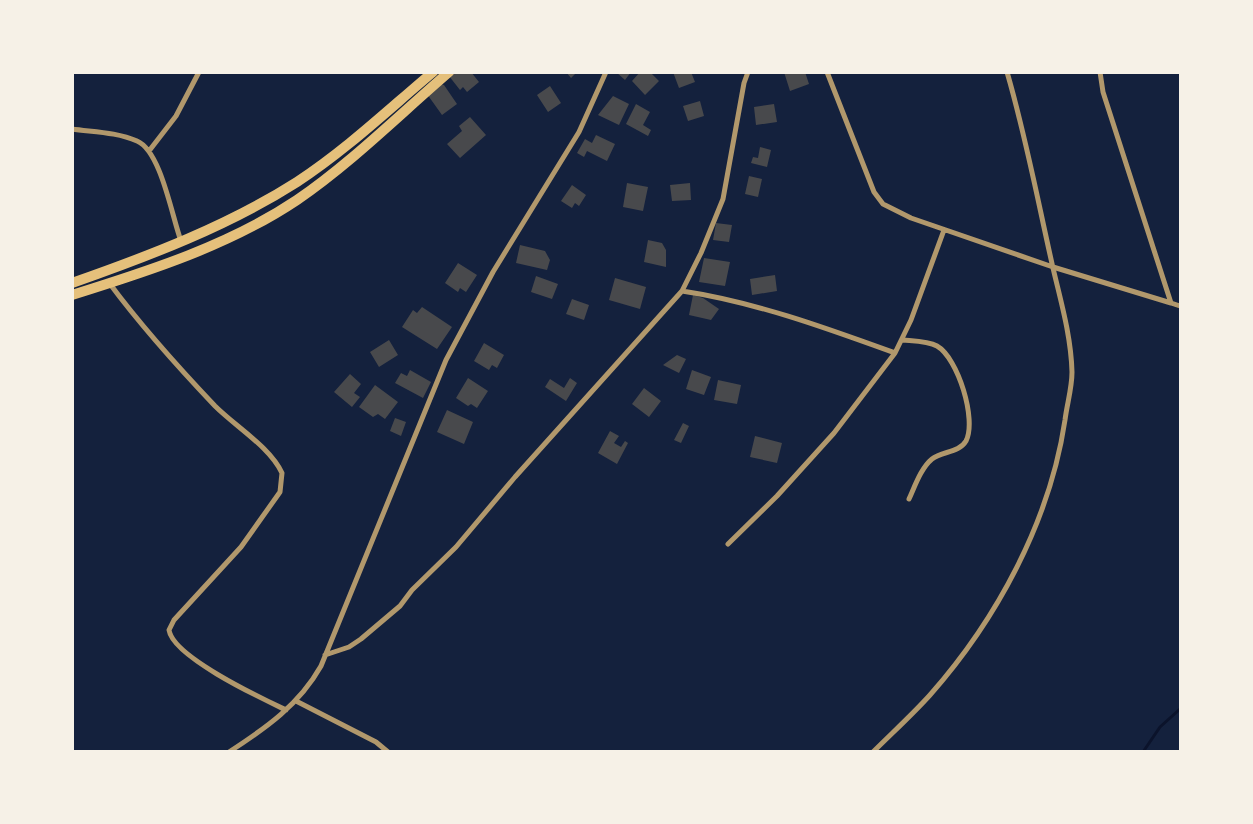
<svg xmlns="http://www.w3.org/2000/svg" width="1253" height="824" font-family="'Fira Sans Condensed',sans-serif">
<rect width="100%" height="100%" fill="#14213d"/>
<g fill="none" stroke-linecap="round" stroke-linejoin="round">
<path stroke="#0b132b" stroke-width="3" d="M1143 752 1160 727 1180 709"/>
</g>
<path fill="#48494c" d="M454 72H471L479 82 467 92 463 87 460 90 449 76Z
M566 72H577L571 78Z
M616 72H631L625 80Z
M640 72H650L659 81 645 95 632 81Z
M673 72H691L695 82 679 88Z
M784 72H805L809 84 790 91Z
M441 84 444 85 457 104 442 115 427 94Z
M550 86 561 103 548 112 537 95Z
M613 96 629 104 619 125 598 115Z
M700 101 704 116 688 121 683 106Z
M636 104 650 112 643 125 651 130 648 136 626 124Z
M774 104 777 122 756 125 754 107Z
M470 117 486 135 460 158 447 144 462 131 459 126Z
M596 135 615 144 607 161 587 151 584 157 577 153 585 139 592 143Z
M760 147 771 150 767 167 751 163 753 157 758 158Z
M749 176 762 179 758 197 745 194Z
M627 183 648 187 643 211 623 207Z
M690 183 691 200 672 201 670 185Z
M572 185 586 195 579 206 575 203 572 208 561 201Z
M716 223 732 225 729 242 713 240Z
M648 240 662 243 666 250V267L644 262Z
M520 245 545 251 550 260 547 270 516 263Z
M704 258 730 262 725 286 699 282Z
M458 263 477 275 466 292 460 288 458 292 445 283Z
M775 275 777 291 752 295 750 279Z
M536 276 558 284 552 299 531 292Z
M615 278 646 287 640 309 609 300Z
M693 295 703 298 719 309 711 320 689 315Z
M572 299 589 305 584 320 566 314Z
M422 307 452 327 437 349 402 327 413 310 417 313Z
M389 340 398 355 379 367 370 352Z
M484 343 504 355 497 368 492 365 489 370 474 361Z
M677 355 686 359 679 373 663 365Z
M410 370 431 382 423 398 395 383 401 373 407 376Z
M692 370 711 377 704 395 686 389Z
M350 374 361 384 354 393 360 397 352 407 334 392Z
M468 378 488 391 477 408 471 404 468 406 456 398Z
M570 378 577 383 566 401 545 387 550 379 564 388Z
M718 380 741 385 737 404 714 400Z
M375 385 398 402 385 419 378 414 373 417 359 407Z
M644 388 661 401 649 417 632 404Z
M447 410 473 422 464 444 437 432Z
M395 418 406 422 401 436 390 431Z
M683 423 689 426 681 443 674 440Z
M610 431 619 436 614 443 621 447 625 441 628 443 617 464 598 453Z
M755 436 782 443 777 463 750 457Z"/>
<g fill="none" stroke-linecap="round" stroke-linejoin="round">
<path stroke="#b1986c" stroke-width="5" d="M827 72 874 192 883 204 911 218 1053 267 1171 303 1103 92 1100 72
M72 129C93 132 117 132 137 141 161 151 172 217 181 241
M149 151 176 116 199 72
M110 284C142 327 178 367 215 406 236 427 270 447 282 473L280 492 241 547 174 620 169 630C173 657 261 698 286 710
M682 291C755 302 826 328 895 353
M1171 303 1180 306
M903 340C914 341 928 341 937 346 958 358 977 420 966 441 959 453 942 451 932 459 921 468 915 486 909 499
M728 544 777 496 834 433 895 353 911 320 944 230
M325 655 349 647 361 639 400 606 412 590 456 547 515 477 682 291 701 253 723 199 744 83 748 72
M296 701 376 742 388 752
M229 752C266 728 299 705 321 666L446 360 493 272 579 132 606 72
M873 752C892 733 912 715 930 695 997 619 1050 521 1065 420 1067 404 1072 388 1072 372 1071 336 1061 302 1053 268 1038 202 1026 137 1007 72"/>
<path stroke="#e5c07b" stroke-width="10" d="M72 283C149 256 228 226 297 182 346 150 389 109 433 72
M72 295C149 271 230 245 297 200 351 163 399 115 449 72"/>
</g>
<rect width="1253" height="824" fill="none" stroke="#f6f1e7" stroke-width="148"/>
</svg>
